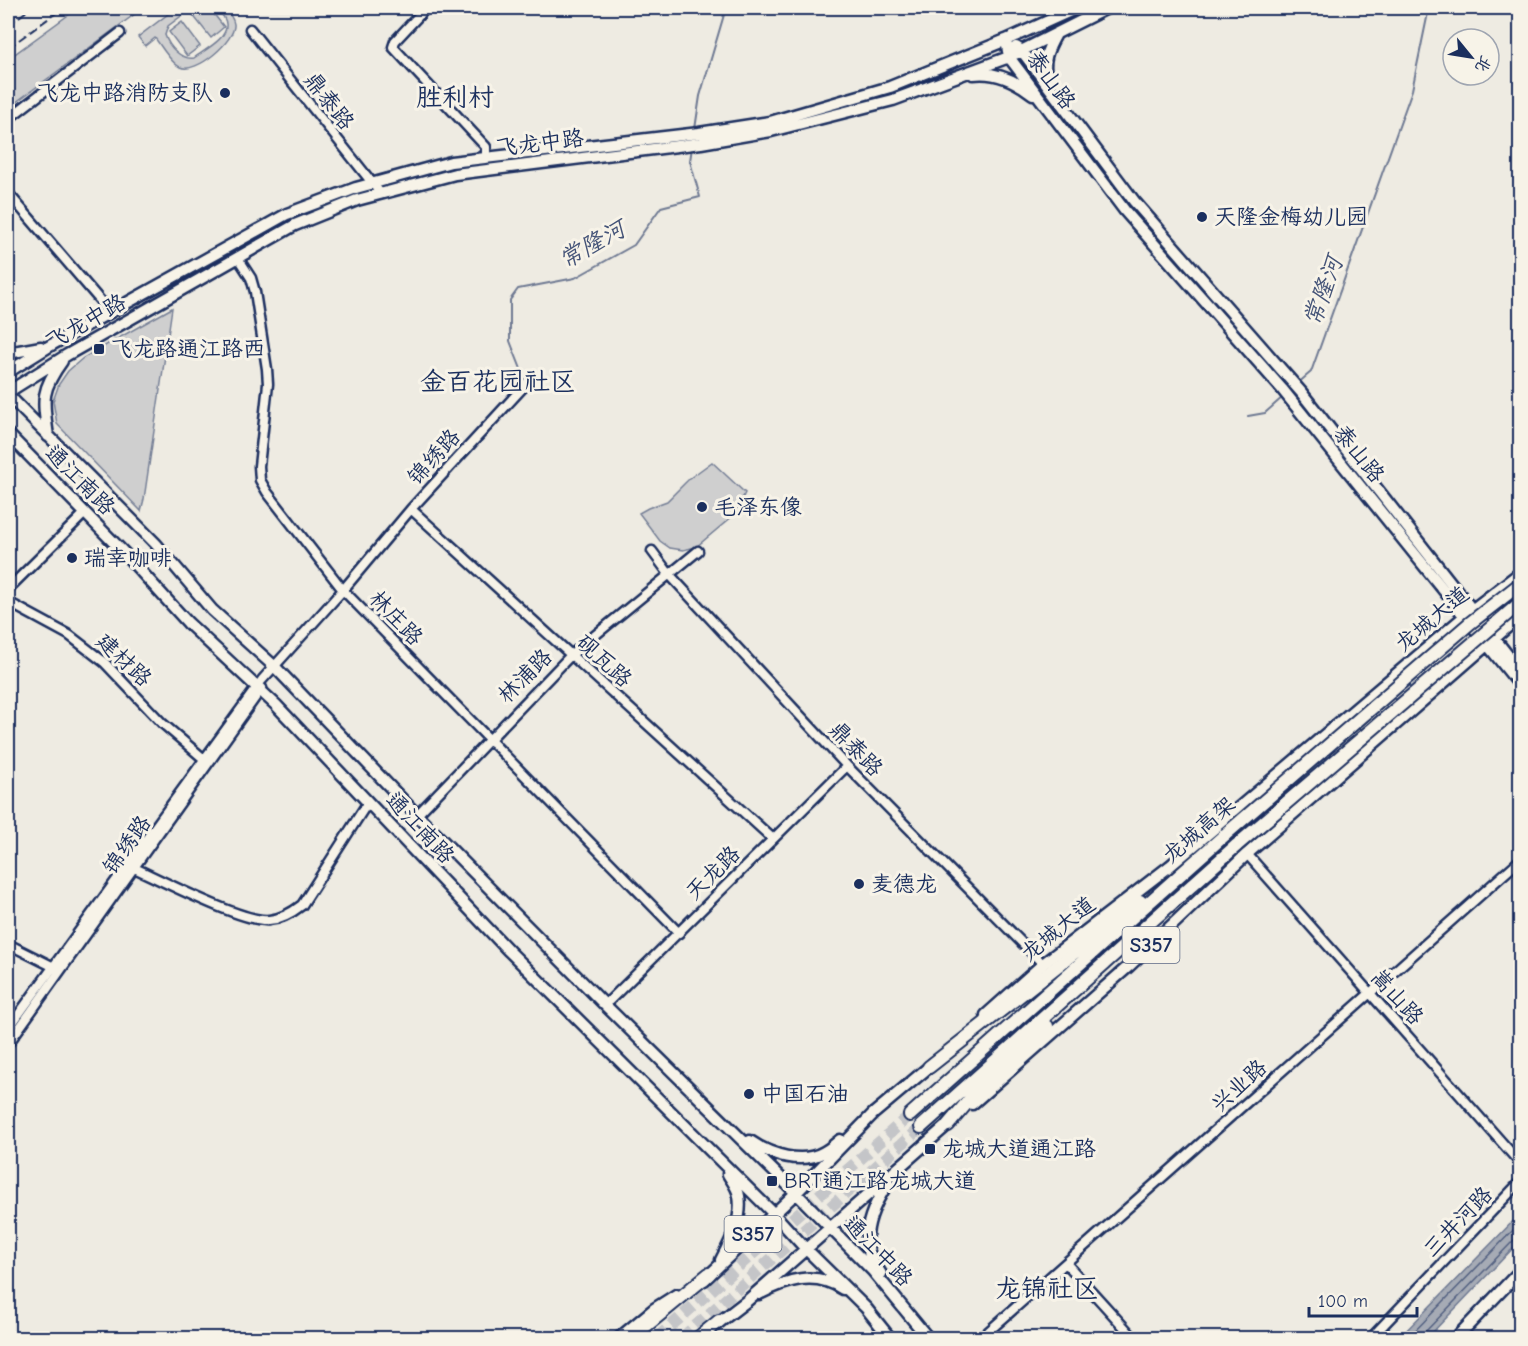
<svg xmlns="http://www.w3.org/2000/svg" width="1528" height="1346" font-family="'Comic Neue','LXGW WenKai TC',sans-serif">
<rect width="100%" height="100%" fill="#eeebe2"/>
<filter id="ink" filterUnits="userSpaceOnUse"><feTurbulence type="fractalNoise" baseFrequency=".0167" numOctaves="2"/><feDisplacementMap in="SourceGraphic" scale="12" xChannelSelector="R" yChannelSelector="G"/><feConvolveMatrix kernelMatrix="1 2 1 2 8 2 1 2 1" color-interpolation-filters="sRGB"/></filter>
<g filter="url(#ink)">
<path fill="#cfcfcf" stroke="#757f96" stroke-width="1.5" d="M78 8H143L8 108V59Z
M176 8H192L168 26 165 35C169 47 181 60 194 58 204 50 228 39 226 24 226 18 220 12 216 8H224C228 12 233 17 234 24 236 40 196 75 180 67 170 62 162 47 155 38L145 46 138 37Z
M201 8H209L224 27 211 38 192 14Z
M182 22 200 46 187 56 169 32Z
M172 308 144 499 141 511 57 424 53 401 59 384 68 371 83 358Z
M712 462 745 493 734 515 696 547 683 550 670 548 660 541 639 513 648 508 667 501 690 478Z"/>
<path fill="#a6abb5" stroke="#6e7992" stroke-width="1.5" d="M1520 1214V1241L1427 1338H1399Z"/>
<g fill="none" stroke-linecap="round" stroke-linejoin="round">
<path stroke="#536181" stroke-width="1.5" d="M1408 1338 1520 1223
M1423 1338 1425 1332 1514 1240 1520 1238"/>
<path stroke="#6e7992" stroke-width="2" d="M695 129 700 96 726 8
M521 369 510 341V300L518 289 575 278 634 245 661 207 700 197 690 161 692 147
M1297 384 1311 372 1412 90 1429 8
M1248 416 1265 413 1284 396"/>
<path stroke="#c4c5c8" stroke-width="12" stroke-dasharray="12 6" stroke-linecap="butt" d="M657 1338 910 1115
M682 1338 921 1127"/>
<g stroke="#1b2f5e" stroke-width="13">
<path id="minor" d="M426 8 395 41 393 47 486 147V158
M250 29 381 194
M8 119 120 33
M8 193 110 312
M238 258 251 278 255 292 267 369 268 384 259 466 260 480 267 492 343 590 679 933
M411 509 773 839
M652 551 669 574 847 766 1043 964
M8 589 85 513
M8 602 69 635 104 662 162 723 204 759
M417 815 571 655 698 551
M1247 854 1520 1163
M128 865C157 878 243 923 269 920 282 919 293 912 302 905L368 802
M8 944 56 968
M605 1005 847 766
M8 1029 262 680 343 590 411 509 527 383
M8 1044 262 688
M1066 1263 1134 1338
M981 1338 1520 860
M1371 1338 1520 1182"/>
</g>
<g stroke="#1b2f5e" stroke-width="15">
<path id="major" d="M1006 40 1009 57 1125 211 1282 389 1520 685
M1016 47 1022 51 1134 201 1301 392 1520 671
M973 74C995 71 1015 80 1033 94
M1047 80C1042 61 1047 50 1056 34
M8 353 41 347
M8 372 53 344 287 214 356 188 451 162 699 133 770 122 890 87 1006 40 1077 8
M8 392 67 355 295 225 357 200 455 174 701 143 771 131 893 100 1009 57 1107 8
M8 395 156 544 212 610 275 667 417 815 605 1005 796 1193 873 1271 928 1338
M8 434 127 556 188 623 276 705 509 951 774 1214 805 1248 866 1308 890 1338
M48 436C43 401 40 391 62 361
M986 1015 1043 964 1170 866 1472 610 1520 573
M972 1104 1129 966 1247 854 1520 616
M750 1141C770 1155 802 1165 824 1152 830 1149 835 1144 840 1140
M721 1260C731 1241 743 1218 739 1196 738 1188 732 1181 728 1174
M881 1274C877 1267 871 1260 869 1252 862 1230 875 1202 888 1183
M704 1280 796 1193 873 1114 935 1062
M759 1294C787 1280 814 1270 843 1289
M713 1327 748 1300 953 1120
M619 1338 654 1309 676 1295
M1456 1338 1520 1271"/>
</g>
<g stroke="#1b2f5e" stroke-width="16">
<path id="highway" d="M929 1067 1140 901
M910 1115 1226 834
M948 1125 983 1084 1047 1026
M921 1127 1237 845
M631 1338 709 1274
M698 1338 719 1321"/>
</g>
<use href="#minor" stroke="#f7f3e8" stroke-width="8"/>
<use href="#major" stroke="#f7f3e8" stroke-width="10"/>
<use href="#highway" stroke="#f7f3e8" stroke-width="12"/>
<path stroke="#1b2f5e" stroke-width="2" stroke-dasharray="9 4.5" stroke-linecap="butt" d="M8 25 31 8
M8 48 63 8"/>
<g stroke="#1b2f5e" stroke-width="16" stroke-linecap="butt">
<path id="highway-bridge" d="M1226 834 1470 623 1520 584
M1237 845 1520 603"/>
</g>
<use href="#highway-bridge" stroke="#f7f3e8" stroke-width="12"/>
</g>
</g>
<g fill="#1b2f5e" stroke="#f7f3e8" stroke-width="2">
<circle cx="225" cy="93" r="6"/>
<circle cx="1202" cy="217" r="6"/>
<rect x="93" y="343" width="12" height="12" rx="3"/>
<circle cx="702" cy="507" r="6"/>
<circle cx="72" cy="558" r="6"/>
<circle cx="859" cy="884" r="6"/>
<circle cx="749" cy="1094" r="6"/>
<rect x="924" y="1143" width="12" height="12" rx="3"/>
<rect x="766" y="1175" width="12" height="12" rx="3"/>
</g>
<g text-anchor="middle" dominant-baseline="central" stroke-width="6" stroke-linejoin="round" paint-order="stroke">
<g fill="#f7f3e8" stroke="#5d6a87" stroke-width="1.5">
<rect x="1122.5" y="927" width="57" height="36" rx="4.5"/>
<rect x="724.5" y="1216" width="57" height="36" rx="4.5"/>
</g>
<g font-size="21" font-weight="bold" fill="#1b2f5e">
<text x="1151" y="945">S357</text>
<text x="753" y="1234">S357</text>
</g>
<g font-size="22" fill="#1b2f5e" stroke="#f7f3e8">
<text transform="translate(1051 80) rotate(54)">泰山路</text>
<text transform="translate(329 101) rotate(52)">鼎泰路</text>
<text transform="translate(540 143) rotate(-7)">飞龙中路</text>
<text transform="translate(86 322) rotate(-30)">飞龙中路</text>
<text transform="translate(1359 454) rotate(51)">泰山路</text>
<text transform="translate(434 457) rotate(-48)">锦绣路</text>
<text transform="translate(80 480) rotate(45)">通江南路</text>
<text transform="translate(396 618) rotate(46)">林庄路</text>
<text transform="translate(1432 619) rotate(-40)">龙城大道</text>
<text transform="translate(124 660) rotate(43)">建材路</text>
<text transform="translate(604 661) rotate(42)">砚瓦路</text>
<text transform="translate(525 676) rotate(-45)">林浦路</text>
<text transform="translate(856 749) rotate(46)">鼎泰路</text>
<text transform="translate(420 828) rotate(47)">通江南路</text>
<text transform="translate(1199 830) rotate(-41)">龙城高架</text>
<text transform="translate(127 845) rotate(-55)">锦绣路</text>
<text transform="translate(713 873) rotate(-45)">天龙路</text>
<text transform="translate(1058 929) rotate(-39)">龙城大道</text>
<text transform="translate(1397 997) rotate(48)">嵩山路</text>
<text transform="translate(1239 1086) rotate(-42)">兴业路</text>
<text transform="translate(1458 1222) rotate(-46)">三井河路</text>
<text transform="translate(878 1251) rotate(46)">通江中路</text>
</g>
<g font-size="22" fill="#1b2f5e" stroke="#f7f3e8" text-anchor="start">
<text x="213" y="93" text-anchor="end">飞龙中路消防支队</text>
<text x="1214" y="217">天隆金梅幼儿园</text>
<text x="111" y="349">飞龙路通江路西</text>
<text x="714" y="507">毛泽东像</text>
<text x="84" y="558">瑞幸咖啡</text>
<text x="871" y="884">麦德龙</text>
<text x="761" y="1094">中国石油</text>
<text x="942" y="1149">龙城大道通江路</text>
<text x="784" y="1181">BRT通江路龙城大道</text>
</g>
<g font-size="24" font-style="italic" fill="#455478" stroke="#f7f3e8">
<text transform="translate(592 244) rotate(-29)">常隆河</text>
<text transform="translate(1323 291) rotate(-70)">常隆河</text>
</g>
<g font-size="26" fill="#1b2f5e" stroke="#f7f3e8">
<text x="455" y="98">胜利村</text>
<text x="498" y="382">金百花园社区</text>
<text x="1047" y="1289">龙锦社区</text>
</g>
</g>
<rect width="1528" height="1346" fill="none" stroke="#f7f3e8" stroke-width="30"/>
<rect x="15" y="15" width="1498" height="1316" fill="none" stroke="#1b2f5e" stroke-width="2" filter="url(#ink)"/>
<g transform="translate(1471 57) rotate(120)"><circle r="28" fill="#f7f3e8" stroke="#9fa5b1" stroke-width="1.5"/>
<path d="M0-4.5L10 22L0 15L-10 22Z" fill="#1b2f5e"/>
<text y="-9" font-size="16" font-weight="bold" text-anchor="middle" fill="#1b2f5e">北</text>
</g>
<path d="M1309 1307v9h108v-9" fill="none" stroke="#1b2f5e" stroke-width="3"/>
<text x="1318" y="1307" font-size="18" fill="#1b2f5e" stroke="#f7f3e8" stroke-width="4.5" paint-order="stroke">100 m</text>
</svg>
